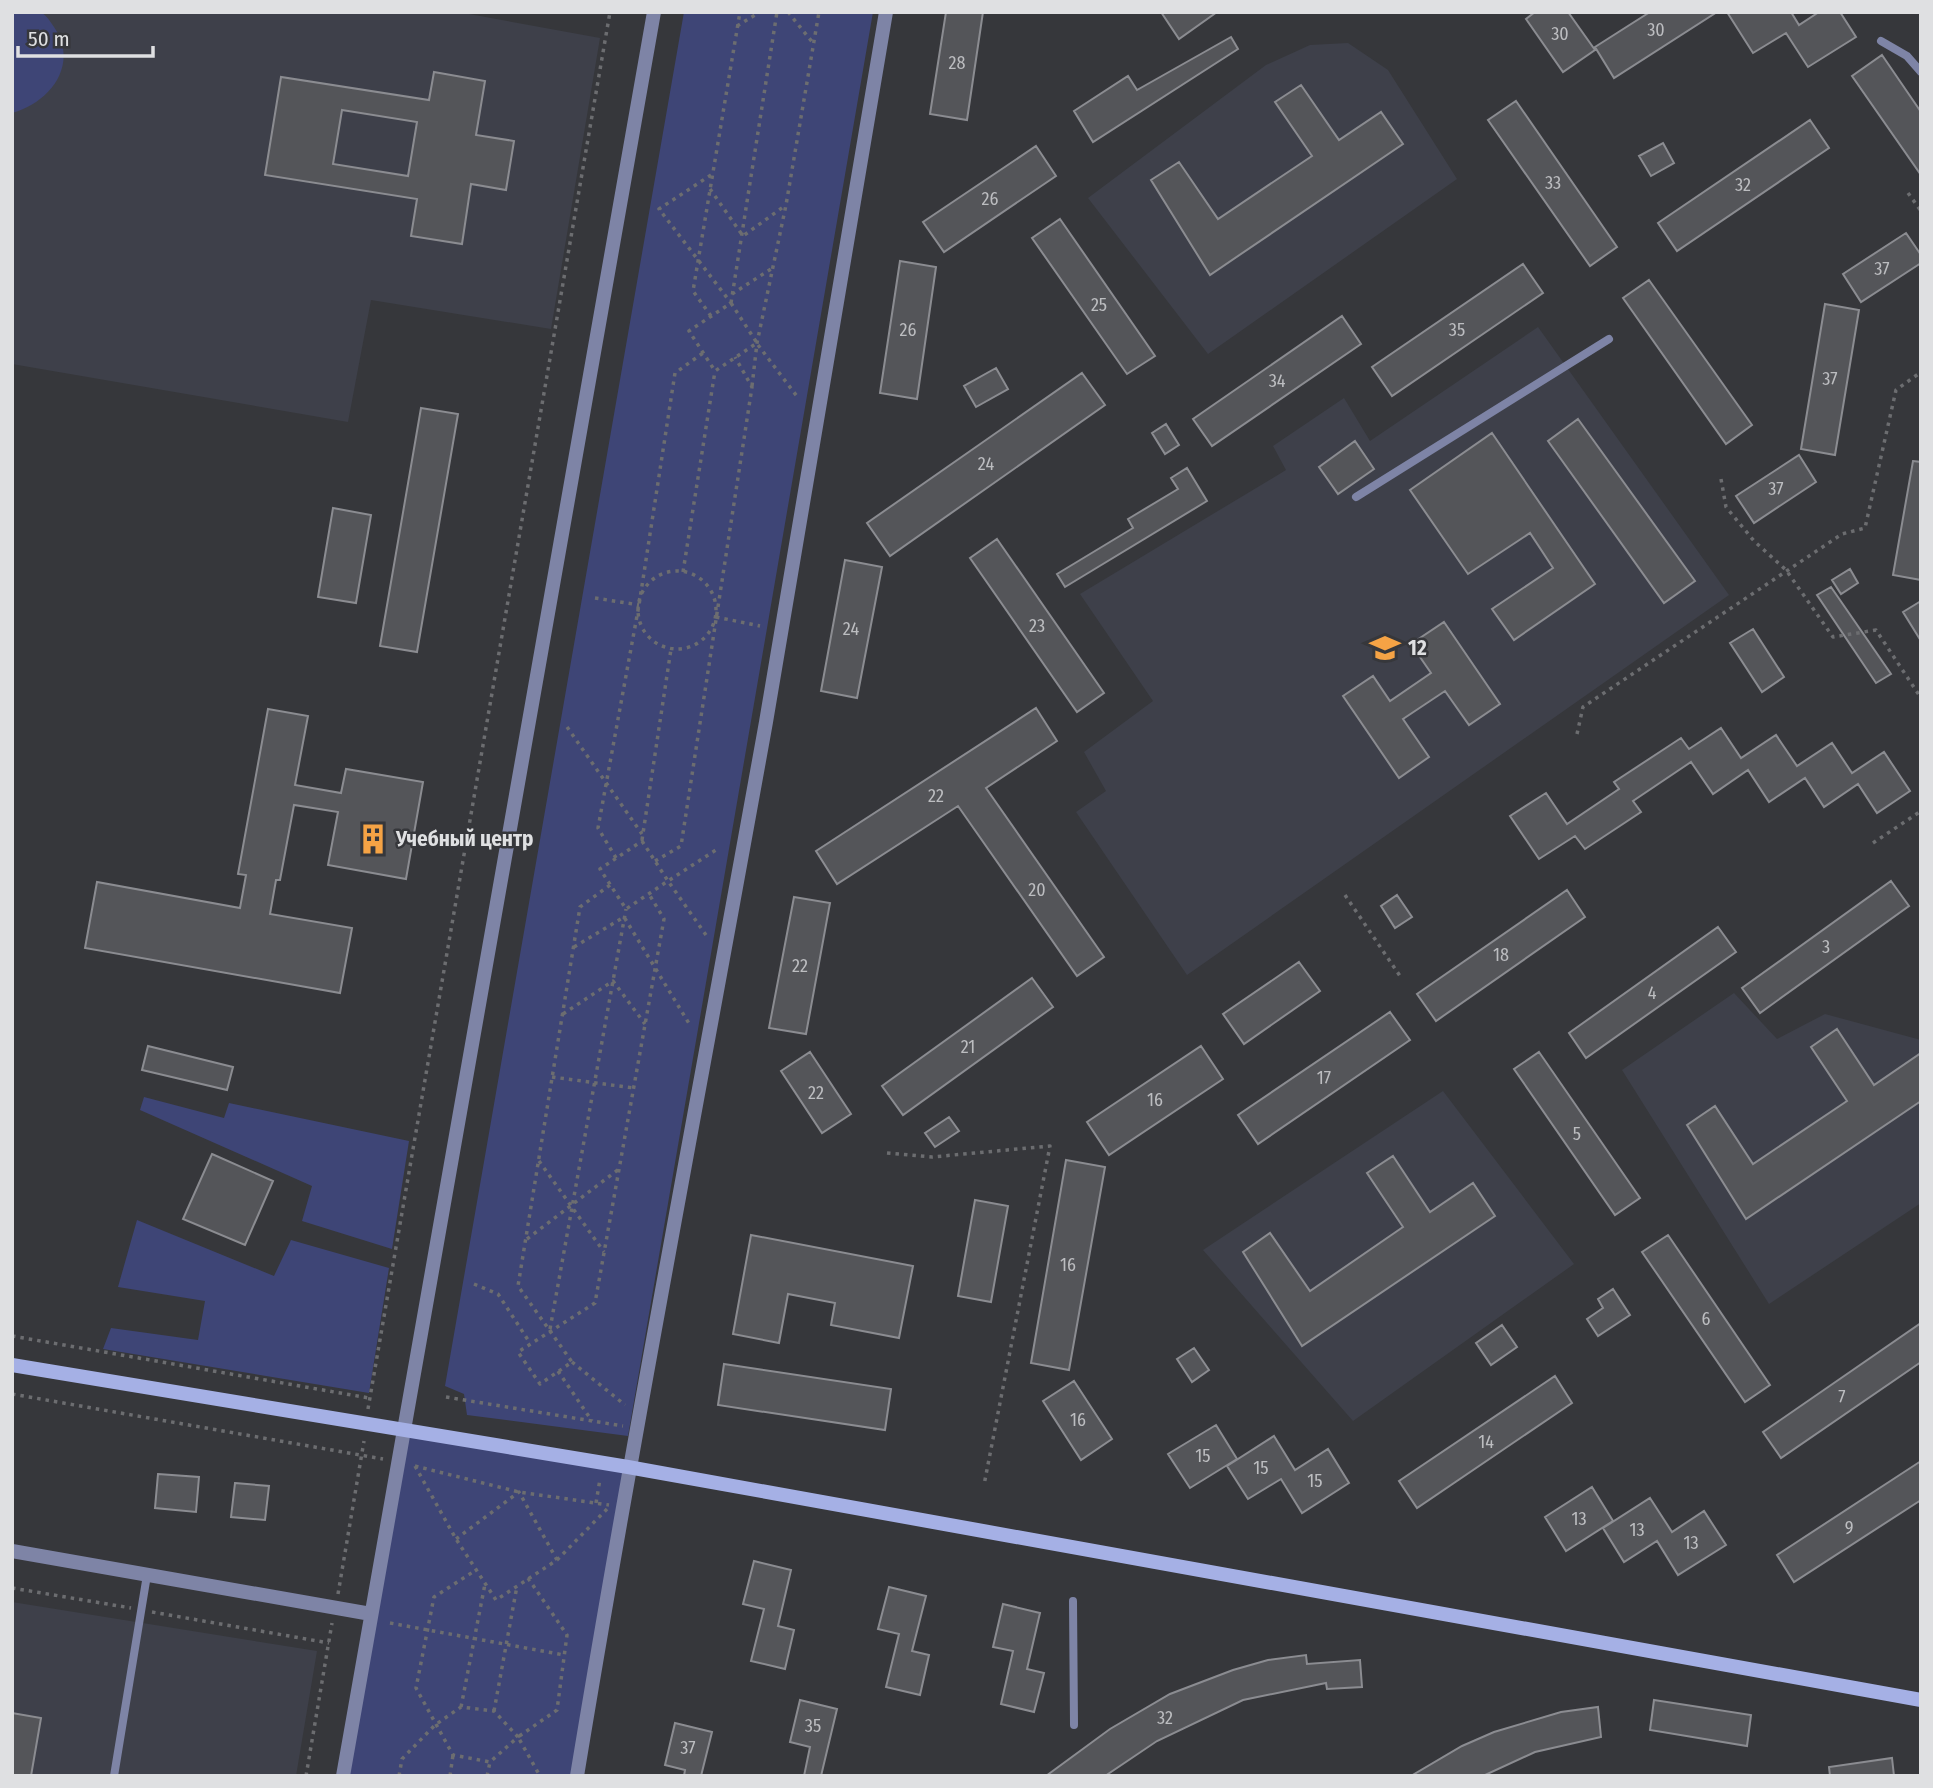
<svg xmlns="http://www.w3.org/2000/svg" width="1933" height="1788" font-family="'Fira Sans Condensed',sans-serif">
<rect width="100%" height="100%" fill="#36373b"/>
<path fill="#3e404a" d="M12 12H458L600 38 551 329 371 300 348 422 12 364Z
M1348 43 1388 70 1457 179 1208 354 1088 198 1266 65 1310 45Z
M1538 327 1729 595 1187 975 1076 812 1106 791 1084 752 1153 701 1080 594 1286 470 1273 446 1344 398 1370 441Z
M1734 993 1777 1039 1825 1014 1921 1040V1203L1769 1304 1622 1070Z
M1443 1091 1574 1264 1353 1421 1203 1250Z
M12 1602 317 1651 296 1776H12Z"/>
<path fill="#3e4576" d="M12 12C21 12 31 11 39 12 46 14 50 21 54 27 80 65 49 103 12 113Z
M684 12H873L628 1436 467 1415 464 1394 445 1386Z
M144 1097 224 1118 229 1103 409 1141 392 1249 302 1221 312 1186 140 1110Z
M137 1220 274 1276 291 1240 389 1268 369 1393 103 1349 111 1328 198 1340 205 1301 118 1287Z
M406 1432 628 1467 577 1776H343Z"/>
<path fill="#545559" stroke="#8b8c91" stroke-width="2" fill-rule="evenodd" d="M946 12H983L967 120 930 114Z
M1161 12H1217L1179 39Z
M1535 12H1568L1595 50 1563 72 1526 19Z
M1650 12H1717L1614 78 1595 47Z
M1727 12H1791L1799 25 1819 12H1840L1856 37 1808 67 1786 33 1753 53Z
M1231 37 1238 49 1093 142 1074 111 1128 76 1137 90Z
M1882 55 1921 112V175L1852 76Z
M434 72 485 81 476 135 514 141 506 190 471 184 462 244 411 236 417 199 265 175 281 77 429 100ZM342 110 417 122 408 176 333 164Z
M1301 85 1339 140 1381 112 1403 144 1210 275 1151 180 1179 162 1218 219 1312 156 1275 102Z
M1516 101 1617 247 1590 266 1488 120Z
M1810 120 1829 148 1677 251 1658 223Z
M1663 143 1674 163 1651 176 1639 156Z
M1036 146 1056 176 944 252 923 222Z
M1060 219 1155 356 1127 374 1032 238Z
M1906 233 1921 255V263L1861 302 1843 274Z
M900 261 936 267 917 399 880 393Z
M1523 264 1543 293 1392 396 1372 367Z
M1649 280 1752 425 1726 444 1623 298Z
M1825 304 1859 310 1835 455 1801 449Z
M1342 316 1361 344 1212 446 1193 419Z
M996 368 1008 389 976 407 964 386Z
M1082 373 1105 405 890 556 867 523Z
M421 408 458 414 417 652 380 646Z
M1578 419 1695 581 1664 603 1548 441Z
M1166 424 1179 445 1165 454 1152 433Z
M1492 433 1595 584 1514 640 1492 609 1553 568 1530 533 1468 574 1410 490Z
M1355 441 1374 469 1338 494 1319 467Z
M1799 455 1816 482 1754 523 1736 496Z
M1913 461 1921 462V580L1893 575Z
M1187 468 1207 501 1065 587 1057 574 1133 528 1128 519 1178 489 1171 478Z
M333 508 371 515 356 603 318 597Z
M997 539 1104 693 1077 712 970 558Z
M845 560 882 567 857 698 821 691Z
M1850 569 1858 583 1841 594 1832 580Z
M1831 587 1891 674 1876 683 1817 595Z
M1921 601V641L1903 612Z
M1444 622 1500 704 1469 725 1445 691 1403 719 1429 757 1399 778 1343 696 1373 676 1390 701 1431 673 1411 644Z
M1753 629 1784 677 1762 692 1730 643Z
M1036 708 1057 741 986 788 1104 957 1077 976 958 806 837 884 816 851Z
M268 709 308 716 295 785 341 793 346 769 423 782 406 879 328 865 338 812 294 805 280 880H276L270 914 352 928 340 993 85 948 97 882 240 908 246 875 238 874Z
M1721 728 1741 758 1776 735 1797 766 1832 743 1852 773 1884 752 1910 791 1877 813 1858 784 1824 807 1805 778 1769 802 1748 770 1713 794 1691 762 1633 801 1641 812 1585 849 1575 836 1539 859 1510 816 1546 793 1567 824 1619 789 1614 782 1681 738 1689 749Z
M1891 881 1909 906 1760 1013 1742 988Z
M1567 890 1585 917 1436 1021 1417 994Z
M1397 895 1412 917 1395 928 1381 906Z
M794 897 830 903 806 1034 769 1028Z
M1718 927 1736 952 1586 1058 1569 1033Z
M1299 962 1320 991 1244 1044 1223 1014Z
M1032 978 1053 1007 903 1115 882 1086Z
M1390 1012 1410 1040 1258 1144 1238 1115Z
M1837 1029 1874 1085 1921 1053V1101L1746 1219 1687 1125 1715 1106 1753 1164 1847 1101 1811 1047Z
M148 1046 233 1067 227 1090 142 1070Z
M1201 1046 1223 1079 1109 1155 1087 1122Z
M810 1052 851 1114 822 1133 781 1071Z
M1539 1052 1640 1198 1615 1215 1514 1069Z
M949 1117 959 1131 935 1147 925 1133Z
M212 1154 273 1181 245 1245 183 1219Z
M1393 1156 1430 1212 1473 1183 1495 1216 1302 1346 1243 1252 1270 1233 1310 1291 1403 1227 1367 1173Z
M1066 1160 1105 1167 1069 1370 1031 1363Z
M975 1200 1008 1206 991 1302 958 1296Z
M751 1235 913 1266 899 1338 831 1325 835 1303 788 1294 779 1343 733 1334Z
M1668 1235 1770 1385 1745 1402 1642 1252Z
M1613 1289 1630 1315 1598 1336 1587 1319 1603 1308 1598 1299Z
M1921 1323V1362L1781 1458 1763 1432Z
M1502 1325 1517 1347 1491 1365 1476 1343Z
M1194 1348 1209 1370 1192 1382 1177 1359Z
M724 1364 891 1389 885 1430 718 1405Z
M1555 1376 1572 1403 1417 1508 1399 1481Z
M1074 1381 1112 1439 1081 1460 1043 1401Z
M1216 1425 1237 1459 1190 1488 1168 1454Z
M1274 1436 1295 1470 1328 1449 1349 1483 1302 1513 1281 1479 1248 1499 1227 1466Z
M1921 1461V1500L1794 1582 1777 1555Z
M158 1474 199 1477 196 1512 155 1508Z
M235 1483 269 1486 265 1520 231 1517Z
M1592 1487 1613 1521 1566 1551 1545 1517Z
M1650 1498 1672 1532 1704 1511 1726 1545 1678 1575 1657 1541 1624 1562 1603 1528Z
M754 1561 791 1570 778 1626 794 1630 785 1669 751 1661 764 1609 743 1604Z
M889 1587 926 1596 912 1651 929 1655 920 1695 886 1687 899 1634 878 1629Z
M1003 1604 1040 1613 1027 1669 1044 1673 1034 1712 1001 1704 1013 1651 993 1647Z
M1306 1655 1307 1664 1360 1660 1362 1687 1327 1689 1326 1683 1243 1700 1157 1741 1105 1776H1046L1110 1729 1170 1694 1233 1670 1268 1660Z
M800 1700 837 1709 821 1776H804L810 1747 790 1742Z
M1654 1700 1751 1715 1747 1746 1650 1730Z
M1598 1707 1601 1737 1535 1752 1483 1776H1411L1462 1746 1494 1732 1561 1712Z
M12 1713 41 1718 31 1776H12Z
M675 1723 712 1732 701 1776H684L685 1770 665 1765Z
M1892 1758 1894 1776H1830L1829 1767Z"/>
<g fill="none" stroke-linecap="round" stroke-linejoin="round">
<path stroke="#6c6d70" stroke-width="3.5" stroke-dasharray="3.5 5" stroke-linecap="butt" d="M788 12 813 43
M737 26 760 12
M711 175 659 209 731 303
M710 189 743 236 786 205
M1908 193 1921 211
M732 294 771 269
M731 303 777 12
M731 303 757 343 715 371 689 331Z
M711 316 693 291 740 12
M758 345 799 399
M752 386 757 343 786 205 819 12
M1721 479 1726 507 1754 541 1786 570 1833 637 1876 630 1921 698
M638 610a39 39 0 1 1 78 0a39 39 0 1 1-78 0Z
M683 572 715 371
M595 598 639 605
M716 617 760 626
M567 727 642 834
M1577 734 1583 707 1842 534 1865 528 1896 390 1921 372
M642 840 671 649
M642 841 668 881 626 909 600 869Z
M1873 843 1921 811
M616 858 598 828 639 605 675 373 703 353
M655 861 681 846 752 387 735 357
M610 885 580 907 518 1286 572 1362 540 1384 518 1352 595 1303 664 919 649 894
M1345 895 1400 976
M706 935 668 881 719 848
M574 947 624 917 690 1025
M563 1014 613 981 645 1024
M552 1077 634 1088
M887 1153 932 1157 1050 1146 984 1485
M539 1161 604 1252
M527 1239 619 1169
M474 1284 498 1294 530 1343
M550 1329 626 909
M12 1336 369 1398
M572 1362 625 1405
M558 1371 592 1421
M12 1394 383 1459
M446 1397 623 1426
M368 1409 610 12
M415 1466 456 1539 496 1600 557 1560 519 1492 456 1539
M415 1466 519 1492 609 1505
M596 1503 600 1479
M557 1560 607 1509
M528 1578 567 1635 557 1710 518 1737 540 1776
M12 1588 131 1608
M338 1594 364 1441
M152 1612 329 1643
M390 1623 564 1655
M461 1707 485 1584
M494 1711 517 1586
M306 1776 332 1623
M399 1776 402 1759 435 1725 461 1707 494 1711 518 1737 490 1762 453 1755 416 1688 434 1597 476 1570
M450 1776 453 1755
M487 1776 490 1762"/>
<path stroke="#7e84a6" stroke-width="8" d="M1881 41 1907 56 1921 72
M1356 497 1609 339
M1073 1601 1074 1725
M114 1776 147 1575"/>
<path stroke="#7e84a6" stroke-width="14" d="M12 1551 371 1614
M343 1776 654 12
M577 1776C635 1424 703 1073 766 722 808 486 844 248 886 12"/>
<path stroke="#a5b0e5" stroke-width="14" d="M12 1365 628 1467 1921 1700"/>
</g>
<defs>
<g id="school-bare" transform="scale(2.415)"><path d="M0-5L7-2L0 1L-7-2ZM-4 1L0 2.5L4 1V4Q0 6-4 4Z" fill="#f5a345" stroke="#36373b" stroke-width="2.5" paint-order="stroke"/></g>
<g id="building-bare" transform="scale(2.415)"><path d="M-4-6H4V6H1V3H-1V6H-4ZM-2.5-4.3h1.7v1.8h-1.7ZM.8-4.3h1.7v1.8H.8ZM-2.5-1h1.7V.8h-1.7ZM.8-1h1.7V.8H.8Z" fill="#f5a345" stroke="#36373b" stroke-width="2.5" paint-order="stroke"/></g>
</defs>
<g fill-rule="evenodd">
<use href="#school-bare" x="1385" y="648"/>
<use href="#building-bare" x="373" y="839"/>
</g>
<g text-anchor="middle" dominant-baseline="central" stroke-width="5" stroke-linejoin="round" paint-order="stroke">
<g font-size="18" fill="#bcbdc0">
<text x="1656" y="30">30</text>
<text x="1560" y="34">30</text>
<text x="957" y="63">28</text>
<text x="1553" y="183">33</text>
<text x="1743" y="185">32</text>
<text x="990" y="199">26</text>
<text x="1882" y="269">37</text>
<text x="1099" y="305">25</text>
<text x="908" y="330">26</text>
<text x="1457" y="330">35</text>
<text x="1830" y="379">37</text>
<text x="1277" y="381">34</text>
<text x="986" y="464">24</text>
<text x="1776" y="489">37</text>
<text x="1037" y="626">23</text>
<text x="851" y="629">24</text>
<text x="936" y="796">22</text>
<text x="1037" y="890">20</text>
<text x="1826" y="947">3</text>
<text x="1501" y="955">18</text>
<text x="800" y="966">22</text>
<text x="1652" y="993">4</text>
<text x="968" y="1047">21</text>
<text x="1324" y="1078">17</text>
<text x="816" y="1093">22</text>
<text x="1155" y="1100">16</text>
<text x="1577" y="1134">5</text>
<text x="1068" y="1265">16</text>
<text x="1706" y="1319">6</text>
<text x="1842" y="1397">7</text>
<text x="1078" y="1420">16</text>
<text x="1486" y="1442">14</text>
<text x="1203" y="1456">15</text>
<text x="1261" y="1468">15</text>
<text x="1315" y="1481">15</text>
<text x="1579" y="1519">13</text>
<text x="1849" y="1528">9</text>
<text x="1637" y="1530">13</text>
<text x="1691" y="1543">13</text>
<text x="1165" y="1718">32</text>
<text x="813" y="1726">35</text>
<text x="688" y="1748">37</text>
</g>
<g font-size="21" font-weight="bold" fill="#dfe0e2" stroke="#36373b" text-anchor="start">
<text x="1408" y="648">12</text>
<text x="396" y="839">Учебный центр</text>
</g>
</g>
<rect width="1933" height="1788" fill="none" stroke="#dfe0e2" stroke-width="28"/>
<path d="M18 46v10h135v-10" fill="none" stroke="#dfe0e2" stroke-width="3.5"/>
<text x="28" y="46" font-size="21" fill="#dfe0e2" stroke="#36373b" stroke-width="5" paint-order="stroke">50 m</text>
</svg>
